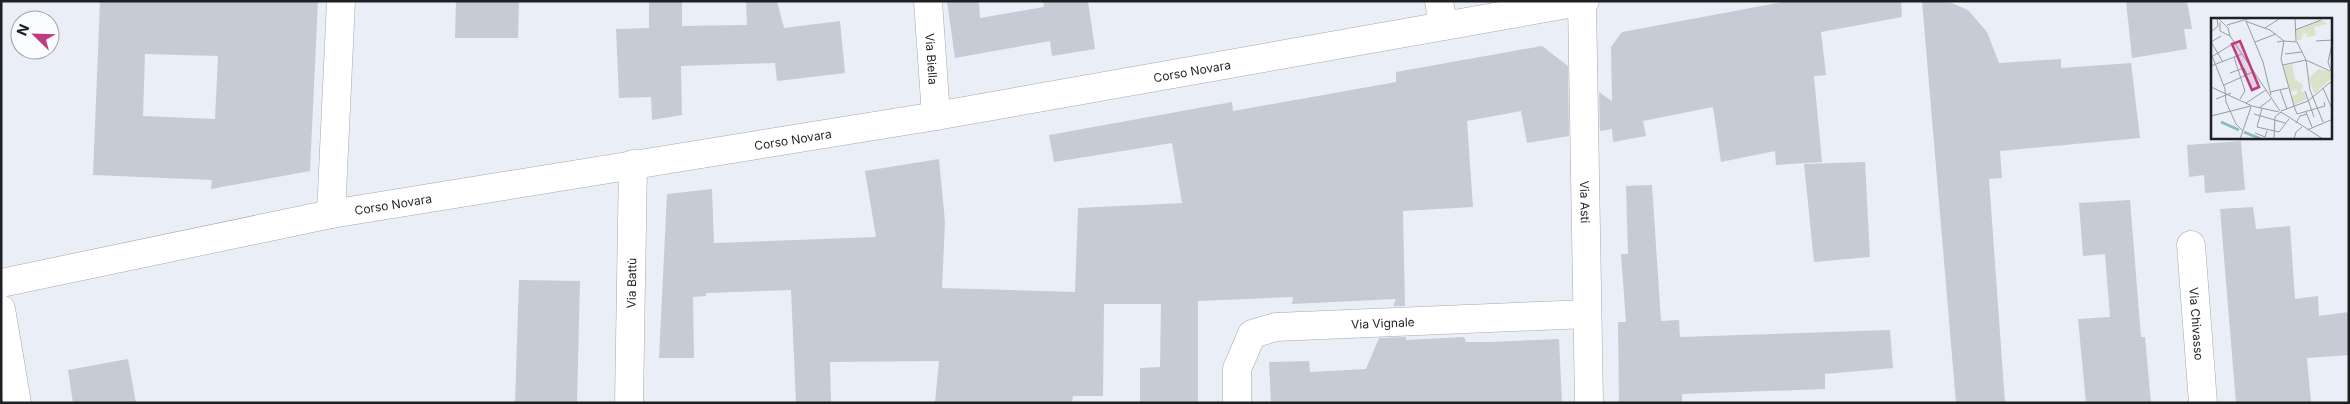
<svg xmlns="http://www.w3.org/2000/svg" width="2350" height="404" font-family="Inter,sans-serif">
<rect width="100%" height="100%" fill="#e9eef7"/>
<path fill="#c7cbd5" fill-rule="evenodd" d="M100 1H318L310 171 211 189 212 180 93 175ZM145 54 218 56 215 119 143 116Z
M456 1H519L518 38H455Z
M649 1H682V26L747 25 746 1H777L784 28 840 21 845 73 777 81 775 63 681 66 682 115 652 120 651 97 619 98 616 29 649 28Z
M947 1H979L980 18 1044 7 1043 1H1088L1095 49 1052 56 1050 41 955 58Z
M1788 1H1901L1902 17 1821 32 1826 75 1814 76 1822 162 1776 165 1775 151 1721 162 1713 107 1643 121 1646 136 1613 142 1612 129 1600 131 1599 92 1612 101 1611 47 1622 32Z
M1922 1H1947L1968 10 1987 32 1999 63 2061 59V68L2131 63 2140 138 2000 151 2002 178 1989 179 2005 403H1956Z
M2126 1H2187L2192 29H2184L2187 49 2132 58Z
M1542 46 1568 66 1569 136 1527 143 1521 111 1467 121 1473 207 1403 211 1405 306H1393L1396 299 1292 304 1293 297 1198 301V403L1140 402V368L1160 367 1161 304H1104L1103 396H1073L1072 403H935L939 361 830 362 831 403H796L791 290 706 293V296L693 297 694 358H659L667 194 712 189 714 243 876 237 865 171 939 159 945 222 942 288 1075 292 1078 208 1182 203 1172 143 1054 162 1049 135 1232 102 1233 111 1396 82V72Z
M2241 141 2245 190 2205 193 2204 175 2189 177 2187 145Z
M1865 162 1870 257 1814 262 1804 164Z
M1652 185 1661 321 1679 320 1680 337 1890 330 1893 368 1825 374V389L1682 394V403H1619L1618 322H1626L1621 254H1628L1626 186Z
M2130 200 2141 337H2145L2151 403H2086L2078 319 2110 317 2105 254 2083 256 2079 203Z
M2253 207 2256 229 2290 226 2295 299 2318 296 2319 316 2349 312V355L2307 358 2311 403H2236L2220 209Z
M519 280 580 281 577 403H515Z
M1406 337V340L1464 337 1466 342H1489L1559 339 1562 403H1271L1269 362 1309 361 1310 372 1366 369 1379 338Z
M128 359 136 403H73L68 370Z"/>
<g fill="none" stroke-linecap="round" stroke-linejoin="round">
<g stroke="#a3a8b1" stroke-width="29">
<g id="minor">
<path id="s1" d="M928 1 936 116"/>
<path d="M1439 1 1443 26"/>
<path id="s2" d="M1582 2 1589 403"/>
<path d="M331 214 341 1"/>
<path id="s3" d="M2191 245 2203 403"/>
<path d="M1 309 17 403"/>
<path id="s4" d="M629 403 633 164"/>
<path id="s5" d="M1237 403V369L1252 334 1276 327 1587 314"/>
</g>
</g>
<g stroke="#a3a8b1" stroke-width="29">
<g id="major">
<path id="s6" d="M1 283 331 214 936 116 1585 1"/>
</g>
</g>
<use href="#minor" stroke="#fff" stroke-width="28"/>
<use href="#major" stroke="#fff" stroke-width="28"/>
</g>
<g text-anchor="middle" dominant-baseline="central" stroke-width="4.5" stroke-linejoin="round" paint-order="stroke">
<g font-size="12" fill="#1f2024" stroke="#f9fbff">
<text stroke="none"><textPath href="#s1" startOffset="58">Via Biella</textPath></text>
<text stroke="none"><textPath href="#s6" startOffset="1210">Corso Novara</textPath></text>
<text stroke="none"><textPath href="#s6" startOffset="805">Corso Novara</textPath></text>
<text stroke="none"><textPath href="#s2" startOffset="200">Via Asti</textPath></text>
<text stroke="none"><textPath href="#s6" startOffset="400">Corso Novara</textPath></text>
<text stroke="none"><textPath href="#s4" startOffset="120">Via Battù</textPath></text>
<text stroke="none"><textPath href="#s5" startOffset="204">Via Vignale</textPath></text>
<text stroke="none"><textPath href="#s3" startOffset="79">Via Chivasso</textPath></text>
</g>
</g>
<g transform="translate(2211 18)">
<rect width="121" height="121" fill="#e9eef7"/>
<path d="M111 2 116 6 103 9 105 17 97 19 95 15 92 16 91 21 86 23 84 12ZM81 46 84 61 92 67 90 73 93 74 96 81 83 87 80 78 86 76V72L79 74 73 48ZM107 51 118 53 122 59 103 76 98 60Z" fill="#dce2ca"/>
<path fill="none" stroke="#8fb7c2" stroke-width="2.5" d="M10 104 28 112M33 114 50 121"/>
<path fill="none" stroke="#989ca3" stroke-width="1" d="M7 0 17 10 19 18 69 93M84 0 85 23M34 3 59 12 73 23 86 24 95 42 99 72 112 104M35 3 52 44 60 77M9 4V13L19 18M16 7 40 0M54 10 68 1M84 12 110 2M0 14 7 8 6 0M10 18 0 24 12 44M122 22 117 44 122 58M105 23 122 22M44 24 65 16M66 24 73 23 70 41 83 88M0 35 14 71 15 84 25 106 32 113M74 36 91 34M2 38 23 25M23 39 34 73 29 81M95 42 119 53M72 47 95 42M0 48 31 36M19 55 33 50 36 56M13 67 42 54M0 69 41 88 68 94M112 70 122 93M69 72 76 91M94 73 103 99M59 74 77 70M5 81 20 75M35 85 55 72M83 88 86 96 114 88 113 84M48 90 60 81M51 90 46 109 68 114 78 101M70 93 97 83 122 62M70 94 112 121M95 94 101 109M43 96 74 105M0 98 40 88M85 105 89 98 96 96M96 112 122 101M44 115 54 119 56 113M29 121 40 89M63 121 64 99 70 94M83 121 85 114 91 109"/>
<path fill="#bf3a7f" fill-opacity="0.15" stroke="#bf3a7f" stroke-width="2.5" d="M29 23 48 69 41 72 21 26Z"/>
<rect width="121" height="121" fill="none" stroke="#1f2024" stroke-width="2.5"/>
</g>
<rect width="2350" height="404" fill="none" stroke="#1f2024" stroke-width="5"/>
<g transform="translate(35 35) rotate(293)"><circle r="24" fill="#f9fbff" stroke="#a2a3a7"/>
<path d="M0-4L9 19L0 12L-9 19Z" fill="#bf3a7f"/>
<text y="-8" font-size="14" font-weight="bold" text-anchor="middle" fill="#1f2024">N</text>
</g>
</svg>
